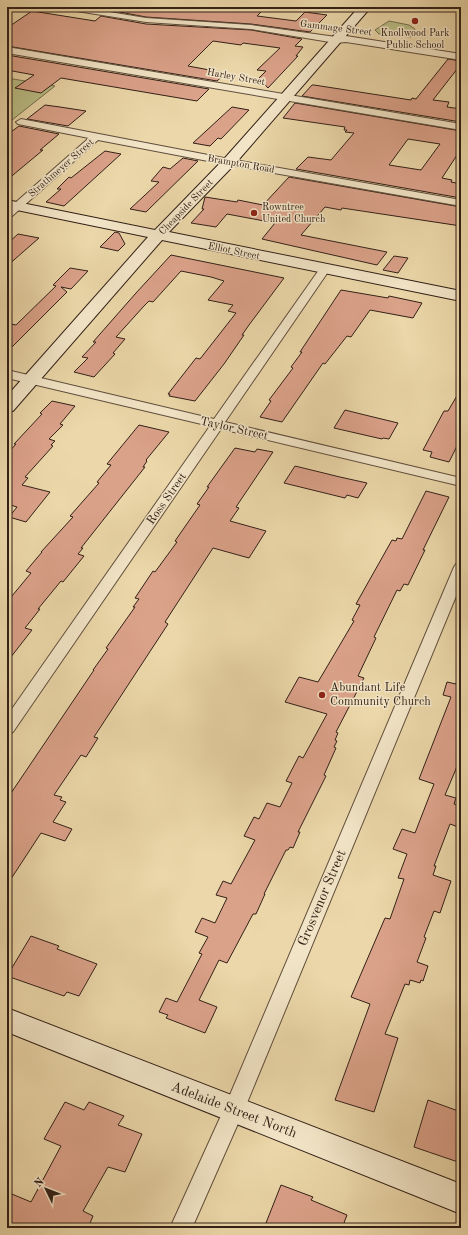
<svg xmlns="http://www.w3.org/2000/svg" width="468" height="1235" font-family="'Old Standard TT',serif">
<rect width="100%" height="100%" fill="#ebd7a9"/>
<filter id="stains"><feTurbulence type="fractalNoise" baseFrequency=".005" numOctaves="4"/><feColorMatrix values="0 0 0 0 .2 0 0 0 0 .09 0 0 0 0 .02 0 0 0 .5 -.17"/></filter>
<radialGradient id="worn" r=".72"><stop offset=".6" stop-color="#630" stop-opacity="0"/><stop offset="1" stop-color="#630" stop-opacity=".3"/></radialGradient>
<path fill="#babe86" stroke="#766f4e" d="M389 21 409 25 415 29 411 37 379 34 375 30Z
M7 78 55 86 7 124Z"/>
<path fill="#dba28a" stroke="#322017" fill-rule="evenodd" d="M113 7H186L211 10V7H266L257 16 296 21 305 12 327 15 310 32 251 24 146 17 109 10Z
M32 11 95 21 101 16 146 24 251 30 302 39 295 46 303 47 296 56H298L268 88 259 78 266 71 257 70 280 48 243 43 241 45 213 41 188 66 226 73 217 81 7 46V28Z
M7 55 209 89 197 101 61 78 41 93 15 88 34 75 7 70Z
M448 59 461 61V64L433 100 449 102 447 107 461 109V122L302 96 312 85H314L411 100 412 98 416 99Z
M295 103 461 131V149L442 178 452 180 451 182 461 184V198L296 169 308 157 331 160 354 133 345 132 347 130H344L345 127 283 118ZM408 139 440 144 421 170 389 165Z
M45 105 60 107 86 111 68 126 27 119Z
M232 107 249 110 221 139 218 138 210 146 193 143Z
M19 126 59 134 40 150H43L7 180V135Z
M105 151 121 154 64 206 46 202 61 189H57L69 177 71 178Z
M183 158 198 161 146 212 130 209 159 182 151 181 163 167 170 169Z
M289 177 461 207V226L342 208 341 210 325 207 301 235 387 252 377 265 262 239 275 223 227 214 216 227 191 223 204 209H202L205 197 237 202 238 200 263 205Z
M115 232 119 233 125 244 118 251 100 247Z
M18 234 39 238 7 266V244Z
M171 255 284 278 249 325 242 335H244L224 364 195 401 169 396 170 394H168L196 358 200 359 236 313 228 311 233 305 208 300 224 281 211 277 181 271 153 302 149 301 144 306 116 337 125 339 113 353 115 354 94 377 74 372 88 358 82 357 96 342H93L136 293Z
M394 256 408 258 398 273 383 270Z
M70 268 88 271 71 289 61 287 67 292 7 352V323L16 325 56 286 53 285Z
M341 290 388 298 389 296 422 303 413 318 370 310 351 337 347 336 325 364 323 363 282 422 260 417 271 401 269 400 293 368 291 367 302 352H300Z
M461 389V438L449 462 430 457 432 452 423 450 444 411H448Z
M52 401 75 406 60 424 63 425 49 439 55 441 51 445 53 446 25 477 28 478 22 485 50 492 26 522 9 517 17 507 7 504V454L16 444H14L42 414 40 413Z
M345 410 365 415 398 423 389 439 383 438 382 439 334 428Z
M139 425 169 432 146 460 147 461 143 467H145L81 548H83L78 554 84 556 63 582 61 581 38 609H40L25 628 32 630 7 662V602L31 573 26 571 42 552H41L73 517 70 516 99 483 97 482 111 465 107 464Z
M235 448 255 452 257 449 273 452 236 507 239 508 230 521 266 531 249 558 213 548 165 622 168 624 94 737 98 738 86 757 81 755 54 795 62 797 60 800 66 802 53 822 72 829 65 841 41 833 7 885V799L94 670H93L108 649 106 648 135 607H133L139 599 135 598 153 571 155 572 177 542 175 541 200 505 197 504 209 487H207Z
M295 466 340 477 367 483 358 498 347 495 345 498 284 483Z
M426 491 449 497 423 550H425L408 585 404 584 400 591 397 590 374 637 376 638 358 676 364 678 336 732 338 733 335 740 337 741 334 747 336 748 324 775 326 776 298 832H300L293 848 290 847 288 850H286L264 894H265L256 914H253L227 963 219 960 199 1000 217 1007 205 1033 166 1018 168 1015 159 1012 166 998 177 1002 202 954 199 953 208 937 195 932 202 918 215 923 227 898 216 895 223 881 231 884 255 840 244 836 254 817 259 819 267 803 280 807 292 783 286 781 299 756 303 758 327 714 285 702 299 677 318 682 354 621 352 620 360 605 356 604 392 540 396 541 397 538 402 539Z
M460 674 461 757 445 795 456 798 454 804 461 806V828L450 824 434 866H436L433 875 451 881 440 913 434 911 424 937 426 938 417 962 428 966 423 981 421 980 420 983 410 980 409 985 405 984 385 1034 398 1038 374 1112 335 1100 370 1004 351 997 385 918 390 919 404 879 398 878 407 854 393 849 402 829 415 833 434 784 419 779 451 697 443 695 447 682 456 684Z
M31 936 59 946 57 949 97 964 79 996 67 992 64 996 7 976Z
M428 1100 461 1112V1163L414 1147Z
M65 1102 84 1110 89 1102 124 1116 118 1125 142 1134 125 1172 108 1167 83 1211 93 1216 88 1228H7V1192L31 1202 61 1146 44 1139Z
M281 1185 313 1197 311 1200 347 1215 342 1228H264Z"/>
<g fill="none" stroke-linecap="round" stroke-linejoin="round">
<g stroke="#604e3c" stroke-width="2">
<path id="street" d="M60 7H79L146 18 251 25 336 37 346 36 461 54V60L346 42 336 43 251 29 146 22 64 9Z
M7 47 461 124V130L7 53Z
M21 119 229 159 461 200V206L229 165 98 140 11 217 7 218V210L89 138 18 124 16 122Z
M325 266 330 269 225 422 461 478V486L221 429 13 732 7 734V716L210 426 7 378V370L214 419 321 267Z
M461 562V584L244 1110 192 1228H170L224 1109 454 567 456 564Z"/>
</g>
<g stroke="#322017" stroke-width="2">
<path id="secondary" d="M359 7H371L234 165 169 232 461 291V301L162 240 13 411 7 412V396L148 237 7 208V200L155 230 224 159Z
M7 1008 461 1184V1214L7 1032Z"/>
</g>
<use href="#street" fill="#f2e5c7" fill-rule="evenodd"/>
<use href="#secondary" fill="#f2e5c7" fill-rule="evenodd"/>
</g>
<g fill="#8f2418" stroke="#f2e5c7" stroke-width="1.5">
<circle cx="415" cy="21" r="4"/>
<circle cx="254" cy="213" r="4"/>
<circle cx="322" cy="695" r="4"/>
</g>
<g text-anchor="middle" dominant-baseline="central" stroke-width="3" stroke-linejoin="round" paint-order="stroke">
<g font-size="10" fill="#322017" stroke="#f2e5c7">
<text transform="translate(336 28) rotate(7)">Gammage Street</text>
<text transform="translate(236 77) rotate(10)">Harley Street</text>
<text transform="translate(241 164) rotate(10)">Brampton Road</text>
<text transform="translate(61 168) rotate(-41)">Strathmeyer Street</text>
<text transform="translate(186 207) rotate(-46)">Cheapside Street</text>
<text transform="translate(234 251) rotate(12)">Elliot Street</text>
</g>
<g font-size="10" fill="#322017" stroke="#f2e5c7">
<text x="415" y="33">Knollwood Park<tspan x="415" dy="12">Public School</tspan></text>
<text x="262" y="207" text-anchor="start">Rowntree<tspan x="262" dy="12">United Church</tspan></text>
</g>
<g font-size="12" fill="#322017" stroke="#f2e5c7">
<text transform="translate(234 429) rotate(13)">Taylor Street</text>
<text transform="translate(167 499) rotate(-55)">Ross Street</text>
</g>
<g font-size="12" fill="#322017" stroke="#f2e5c7" text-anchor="start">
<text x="330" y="688">Abundant Life<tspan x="330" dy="14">Community Church</tspan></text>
</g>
<g font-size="14" fill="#322017" stroke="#f2e5c7">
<text transform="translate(322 898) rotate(-67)">Grosvenor Street</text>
<text transform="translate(234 1110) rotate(21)">Adelaide Street North</text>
</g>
</g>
<rect width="468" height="1235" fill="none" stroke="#ebd7a9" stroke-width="24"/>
<rect x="8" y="8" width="452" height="1219" fill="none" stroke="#322017" stroke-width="2"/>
<rect x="12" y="12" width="444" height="1211" fill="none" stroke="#322017"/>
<g transform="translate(46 1189) rotate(313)" stroke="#f2e5c7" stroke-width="3" paint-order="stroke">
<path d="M0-3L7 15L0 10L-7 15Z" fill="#322017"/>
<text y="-6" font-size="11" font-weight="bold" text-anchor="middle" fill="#322017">N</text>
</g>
<rect width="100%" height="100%" filter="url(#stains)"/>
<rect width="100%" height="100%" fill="url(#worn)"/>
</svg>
